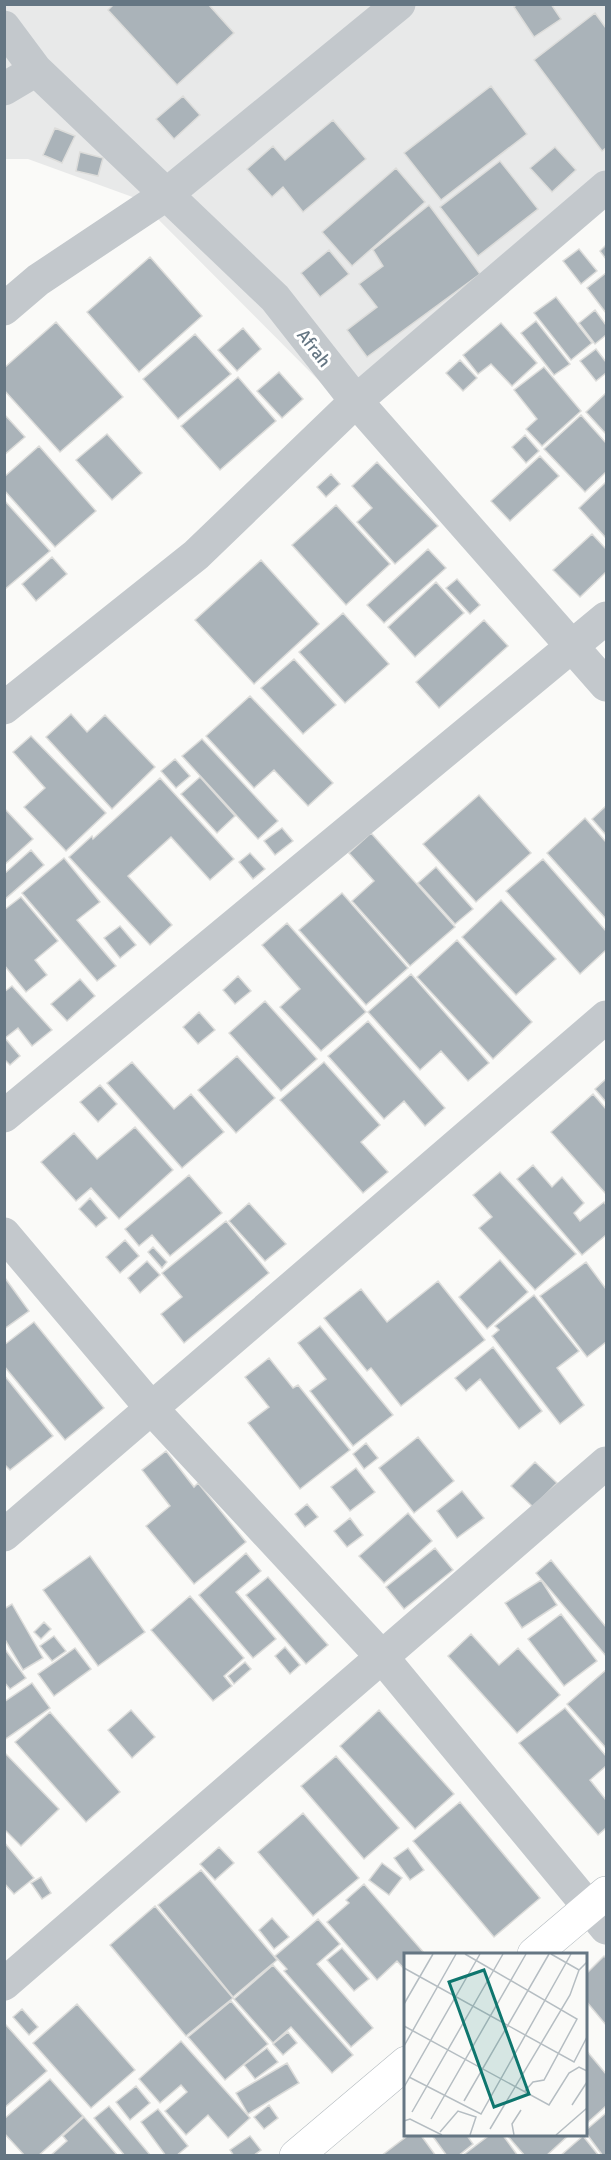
<svg xmlns="http://www.w3.org/2000/svg" width="611" height="2160" font-family="Signika,sans-serif">
<rect width="100%" height="100%" fill="#fafaf8"/>
<path fill="#e8e9e9" d="M4 5H606V174L342 404 138 199 28 159H5Z"/>
<path fill="#aab3b9" stroke="#dcdcda" stroke-width="1.5" d="M114 4H208L234 33 177 85 108 10Z
M517 4H551L561 19 534 37 514 7Z
M595 13 606 28V148L602 151 534 60Z
M491 86 527 134 441 200 404 153Z
M183 96 200 115 174 139 156 119Z
M333 120 366 159 303 212 283 187 272 197 247 169 273 146 285 160Z
M55 128 75 136 62 163 43 155Z
M555 147 576 170 552 192 530 168Z
M80 152 103 158 98 176 76 171Z
M500 161 538 209 478 256 440 207Z
M396 168 425 202 352 266 322 232Z
M429 205 480 274 367 357 347 330 377 307 359 284 383 266 373 250Z
M606 245V259L600 251Z
M579 249 597 271 581 284 563 261Z
M329 250 349 274 320 297 301 273Z
M150 257 202 316 139 372 87 312Z
M606 273V313L587 288Z
M556 297 592 343 571 360 534 313Z
M595 310 606 325V335L595 344 579 323Z
M536 321 570 364 554 375 521 333Z
M56 322 123 397 60 452 4 390V368Z
M501 323 537 363 512 386 491 364 478 374 463 355Z
M243 328 261 349 237 371 218 350Z
M195 334 231 374 178 419 143 379Z
M596 349 606 362V373L596 381 580 361Z
M460 360 477 378 463 391 446 373Z
M544 367 581 411 542 446 526 429 537 419 514 390Z
M279 372 303 399 282 418 257 391Z
M238 377 276 421 220 470 181 426Z
M606 393V434L586 412Z
M4 414 25 437 4 455Z
M581 415 606 443V472L585 492 544 449Z
M107 434 142 473 112 500 76 460Z
M525 435 539 451 526 463 512 447Z
M39 446 96 511 55 547 4 490V477Z
M540 456 559 476 510 521 491 501Z
M377 462 438 526 395 564 357 522 372 508 352 486Z
M331 474 340 484 326 497 317 487Z
M606 482V538L579 508Z
M4 500 50 551 4 590Z
M336 505 390 564 346 605 292 545Z
M592 534 606 549V572L580 597 553 570Z
M428 549 446 568 384 623 367 605Z
M52 557 67 574 36 601 22 584Z
M261 560 319 624 254 684 195 620Z
M457 579 480 605 470 614 446 588Z
M436 582 464 613 415 657 388 627Z
M343 613 389 664 345 703 299 652Z
M484 620 508 646 439 708 416 682Z
M294 659 336 705 303 734 261 688Z
M250 696 333 783 308 806 274 770 254 788 206 736Z
M71 714 87 732 105 715 155 767 112 809 46 737Z
M31 736 106 813 66 851 24 807 45 788 13 752Z
M202 739 278 821 258 839 182 756Z
M175 759 190 776 176 788 161 771Z
M200 777 235 816 217 833 181 794Z
M160 778 234 859 210 880 171 837 128 876 172 925 150 945 69 857 92 836 93 839Z
M479 795 531 853 476 902 423 844Z
M606 806V835L592 819Z
M4 808 33 839 4 865Z
M585 818 606 842V919L547 853Z
M282 828 293 841 275 855 264 841Z
M371 833 455 927 410 966 352 901 374 881 349 853Z
M31 850 44 865 4 900V874Z
M250 853 265 869 253 879 239 862Z
M64 858 100 902 77 920 116 966 97 981 22 893Z
M543 859 606 931V950L580 974 506 891Z
M436 867 473 909 455 924 418 883Z
M342 893 408 968 366 1005 299 930Z
M21 897 58 941 35 960 47 975 26 992 4 965V910Z
M501 900 556 959 516 995 462 937Z
M287 923 366 1012 321 1051 280 1007 300 989 262 945Z
M120 926 136 945 120 958 104 938Z
M457 940 532 1022 493 1059 417 977Z
M411 974 489 1063 468 1081 441 1051 420 1070 368 1012Z
M238 976 251 991 235 1004 223 990Z
M80 979 95 996 67 1021 51 1004Z
M12 986 52 1030 32 1046 18 1028 5 1038 20 1056 10 1065 4 1059V992Z
M265 1001 317 1059 281 1091 229 1033Z
M199 1012 215 1030 198 1044 183 1027Z
M368 1021 445 1108 425 1126 404 1101 384 1119 328 1056Z
M237 1056 275 1098 236 1133 198 1090Z
M132 1062 174 1109 191 1094 224 1132 182 1168 107 1083Z
M324 1062 380 1125 361 1142 388 1172 363 1193 280 1100Z
M606 1079V1102L595 1089Z
M100 1085 117 1104 98 1122 80 1102Z
M593 1094 606 1109V1194L551 1132Z
M135 1127 173 1170 119 1219 91 1188 76 1201 41 1162 74 1133 97 1159Z
M533 1165 552 1187 562 1177 584 1203 574 1213 580 1221 604 1202 606 1205V1235L582 1255 517 1179Z
M500 1172 576 1254 535 1290 479 1228 492 1217 473 1195Z
M189 1175 222 1213 170 1256 152 1235 139 1246 125 1229Z
M90 1198 107 1218 96 1227 79 1209Z
M249 1203 286 1244 265 1261 229 1221Z
M226 1221 269 1273 184 1343 161 1314 182 1297 162 1273Z
M125 1240 139 1256 120 1273 106 1257Z
M153 1247 167 1262 162 1268 148 1252Z
M500 1260 528 1292 487 1329 459 1297Z
M147 1261 160 1275 140 1293 128 1278Z
M586 1262 606 1289V1342L587 1357 540 1296Z
M5 1278 29 1311 4 1329V1279Z
M438 1281 485 1340 401 1406 371 1368 367 1371 324 1318 361 1289 387 1322Z
M534 1295 579 1351 557 1368 584 1405 560 1424 492 1336 499 1330 495 1326Z
M34 1322 104 1408 65 1440 4 1366V1345Z
M320 1326 393 1415 353 1446 310 1391 326 1379 298 1343Z
M493 1347 542 1411 519 1429 480 1379 466 1391 455 1378Z
M269 1358 293 1388 298 1385 350 1450 300 1489 248 1423 269 1407 245 1377Z
M4 1375 53 1436 10 1470 4 1464Z
M418 1437 454 1481 414 1513 379 1468Z
M366 1443 378 1458 364 1469 353 1454Z
M166 1451 194 1487 198 1483 246 1542 194 1584 146 1526 170 1506 142 1470Z
M535 1462 557 1483 533 1507 511 1486Z
M356 1468 375 1492 350 1511 331 1487Z
M462 1491 484 1518 457 1538 437 1511Z
M307 1504 318 1517 305 1527 295 1514Z
M408 1513 432 1541 384 1583 359 1556Z
M350 1518 363 1535 347 1547 334 1531Z
M435 1548 453 1570 404 1609 386 1587Z
M246 1553 261 1571 236 1592 276 1639 253 1658 199 1595Z
M90 1556 145 1632 98 1666 43 1590Z
M551 1560 606 1627V1656L536 1573Z
M268 1577 328 1645 306 1664 246 1595Z
M541 1580 557 1605 522 1628 505 1603Z
M190 1596 244 1658 224 1676 232 1686 213 1701 151 1630Z
M12 1604 43 1658 23 1670 4 1638V1609Z
M561 1614 597 1661 564 1686 528 1639Z
M44 1622 51 1629 41 1639 34 1632Z
M471 1634 499 1665 518 1648 560 1695 517 1733 448 1656Z
M54 1636 66 1651 52 1661 40 1646Z
M285 1647 300 1665 290 1674 275 1656Z
M4 1648 26 1678 10 1689 4 1682Z
M75 1648 91 1669 54 1696 38 1674Z
M245 1662 251 1669 234 1684 228 1676Z
M606 1670V1748L567 1704Z
M32 1683 50 1708 4 1740V1702Z
M565 1708 606 1756V1766L590 1780 606 1800V1828L598 1835 519 1743Z
M131 1710 155 1737 132 1758 108 1730Z
M379 1710 454 1794 415 1829 340 1746Z
M50 1712 120 1792 86 1822 15 1742Z
M4 1752 59 1809 21 1846 4 1829Z
M336 1756 399 1828 364 1859 301 1786Z
M460 1802 540 1898 494 1937 413 1841Z
M303 1813 359 1878 313 1916 258 1852Z
M4 1842 34 1878 14 1894 4 1883Z
M219 1847 234 1863 215 1880 200 1864Z
M408 1848 424 1870 410 1880 394 1858Z
M382 1863 402 1878 389 1895 369 1880Z
M201 1870 277 1960 233 1997 158 1905Z
M41 1877 51 1893 42 1899 31 1883Z
M364 1884 425 1954H406V1971L397 1961 377 1980 327 1922 349 1903 346 1900Z
M155 1906 233 1998 186 2036 110 1945Z
M272 1918 289 1937 274 1949 259 1930Z
M318 1919 340 1944 317 1964 373 2028 351 2047 284 1971 287 1969 275 1956Z
M342 1948 369 1979 354 1991 327 1960Z
M604 1956 606 1958V2025L586 2001V1974Z
M273 1965 353 2055 332 2073 291 2027 273 2043 234 1999Z
M231 2001 268 2044 225 2080 188 2037Z
M77 2004 135 2070 91 2108 33 2043Z
M22 2009 38 2027 29 2035 13 2017Z
M6 2025 47 2071 4 2108V2027Z
M288 2032 297 2043 283 2055 273 2044Z
M181 2041 250 2118 228 2138 208 2115 186 2135 165 2111 187 2092 181 2085 160 2103 139 2079Z
M267 2048 278 2062 255 2079 244 2065Z
M586 2050 606 2074V2106L586 2124Z
M287 2063 299 2083 248 2114 236 2093Z
M50 2079 83 2116 38 2156H25L4 2133V2119Z
M136 2086 150 2103 130 2120 116 2102Z
M269 2105 278 2118 264 2129 254 2117Z
M109 2106 151 2156H125L94 2118Z
M158 2109 188 2146 176 2156H166L141 2122Z
M606 2113V2156H603L586 2133V2130Z
M84 2117 118 2156H50L67 2141 63 2136Z
M410 2134H420L436 2156H381Z
M431 2134H466L473 2144 458 2156H447Z
M491 2134H502L518 2156H462Z
M506 2134H570L546 2156H525Z
M250 2136 261 2150 253 2156H234L230 2150Z
M583 2136 599 2156H560Z"/>
<g fill="none" stroke-linecap="round" stroke-linejoin="round">
<g stroke="#b3babf" stroke-width="34">
<path id="secondary" d="M534 1954 606 1893
M296 2156 406 2063"/>
</g>
<path stroke="#c3c8cc" stroke-width="33" d="M4 27 36 70 275 298 356 401 606 685
M4 89 36 70
M4 309 38 280 167 194 399 4
M4 708 196 555 356 401 606 187
M4 1116 606 618
M4 1234 152 1409 382 1657 606 1928
M4 1535 606 1017
M4 1984 606 1463"/>
<use href="#secondary" stroke="#fff" stroke-width="33"/>
</g>
<g text-anchor="middle" dominant-baseline="central" stroke-width="6" stroke-linejoin="round" paint-order="stroke">
<g font-size="18" fill="#657683" stroke="#fff">
<text transform="translate(314 348) rotate(52)">Afrah</text>
</g>
</g>
<g transform="translate(404 1953)">
<rect width="183" height="183" fill="#fafaf8"/>
<path fill="none" stroke="#b5bdc2" stroke-width="1.5" d="M61 1 173 66 140 127 129 129 121 138M147 1 175 17 183 9M0 15 170 109 183 84M0 51 29 1M0 73 145 152 165 120 175 114 183 118M0 93 52 1M5 124 77 161 167 1M0 134 76 1M60 148 145 1M168 152 183 129M8 159 99 1M27 166 122 1M0 168 6 166 38 182M86 176 166 42 175 17M36 179 54 158 72 164 66 182M110 182 108 171 117 157M152 182 183 155"/>
<path fill="#0f766e" fill-opacity="0.15" stroke="#0f766e" stroke-width="3" d="M80 17 125 141 90 154 45 29Z"/>
<rect width="183" height="183" fill="none" stroke="#657683" stroke-width="3"/>
</g>
<rect width="611" height="2160" fill="none" stroke="#657683" stroke-width="12"/>
</svg>
